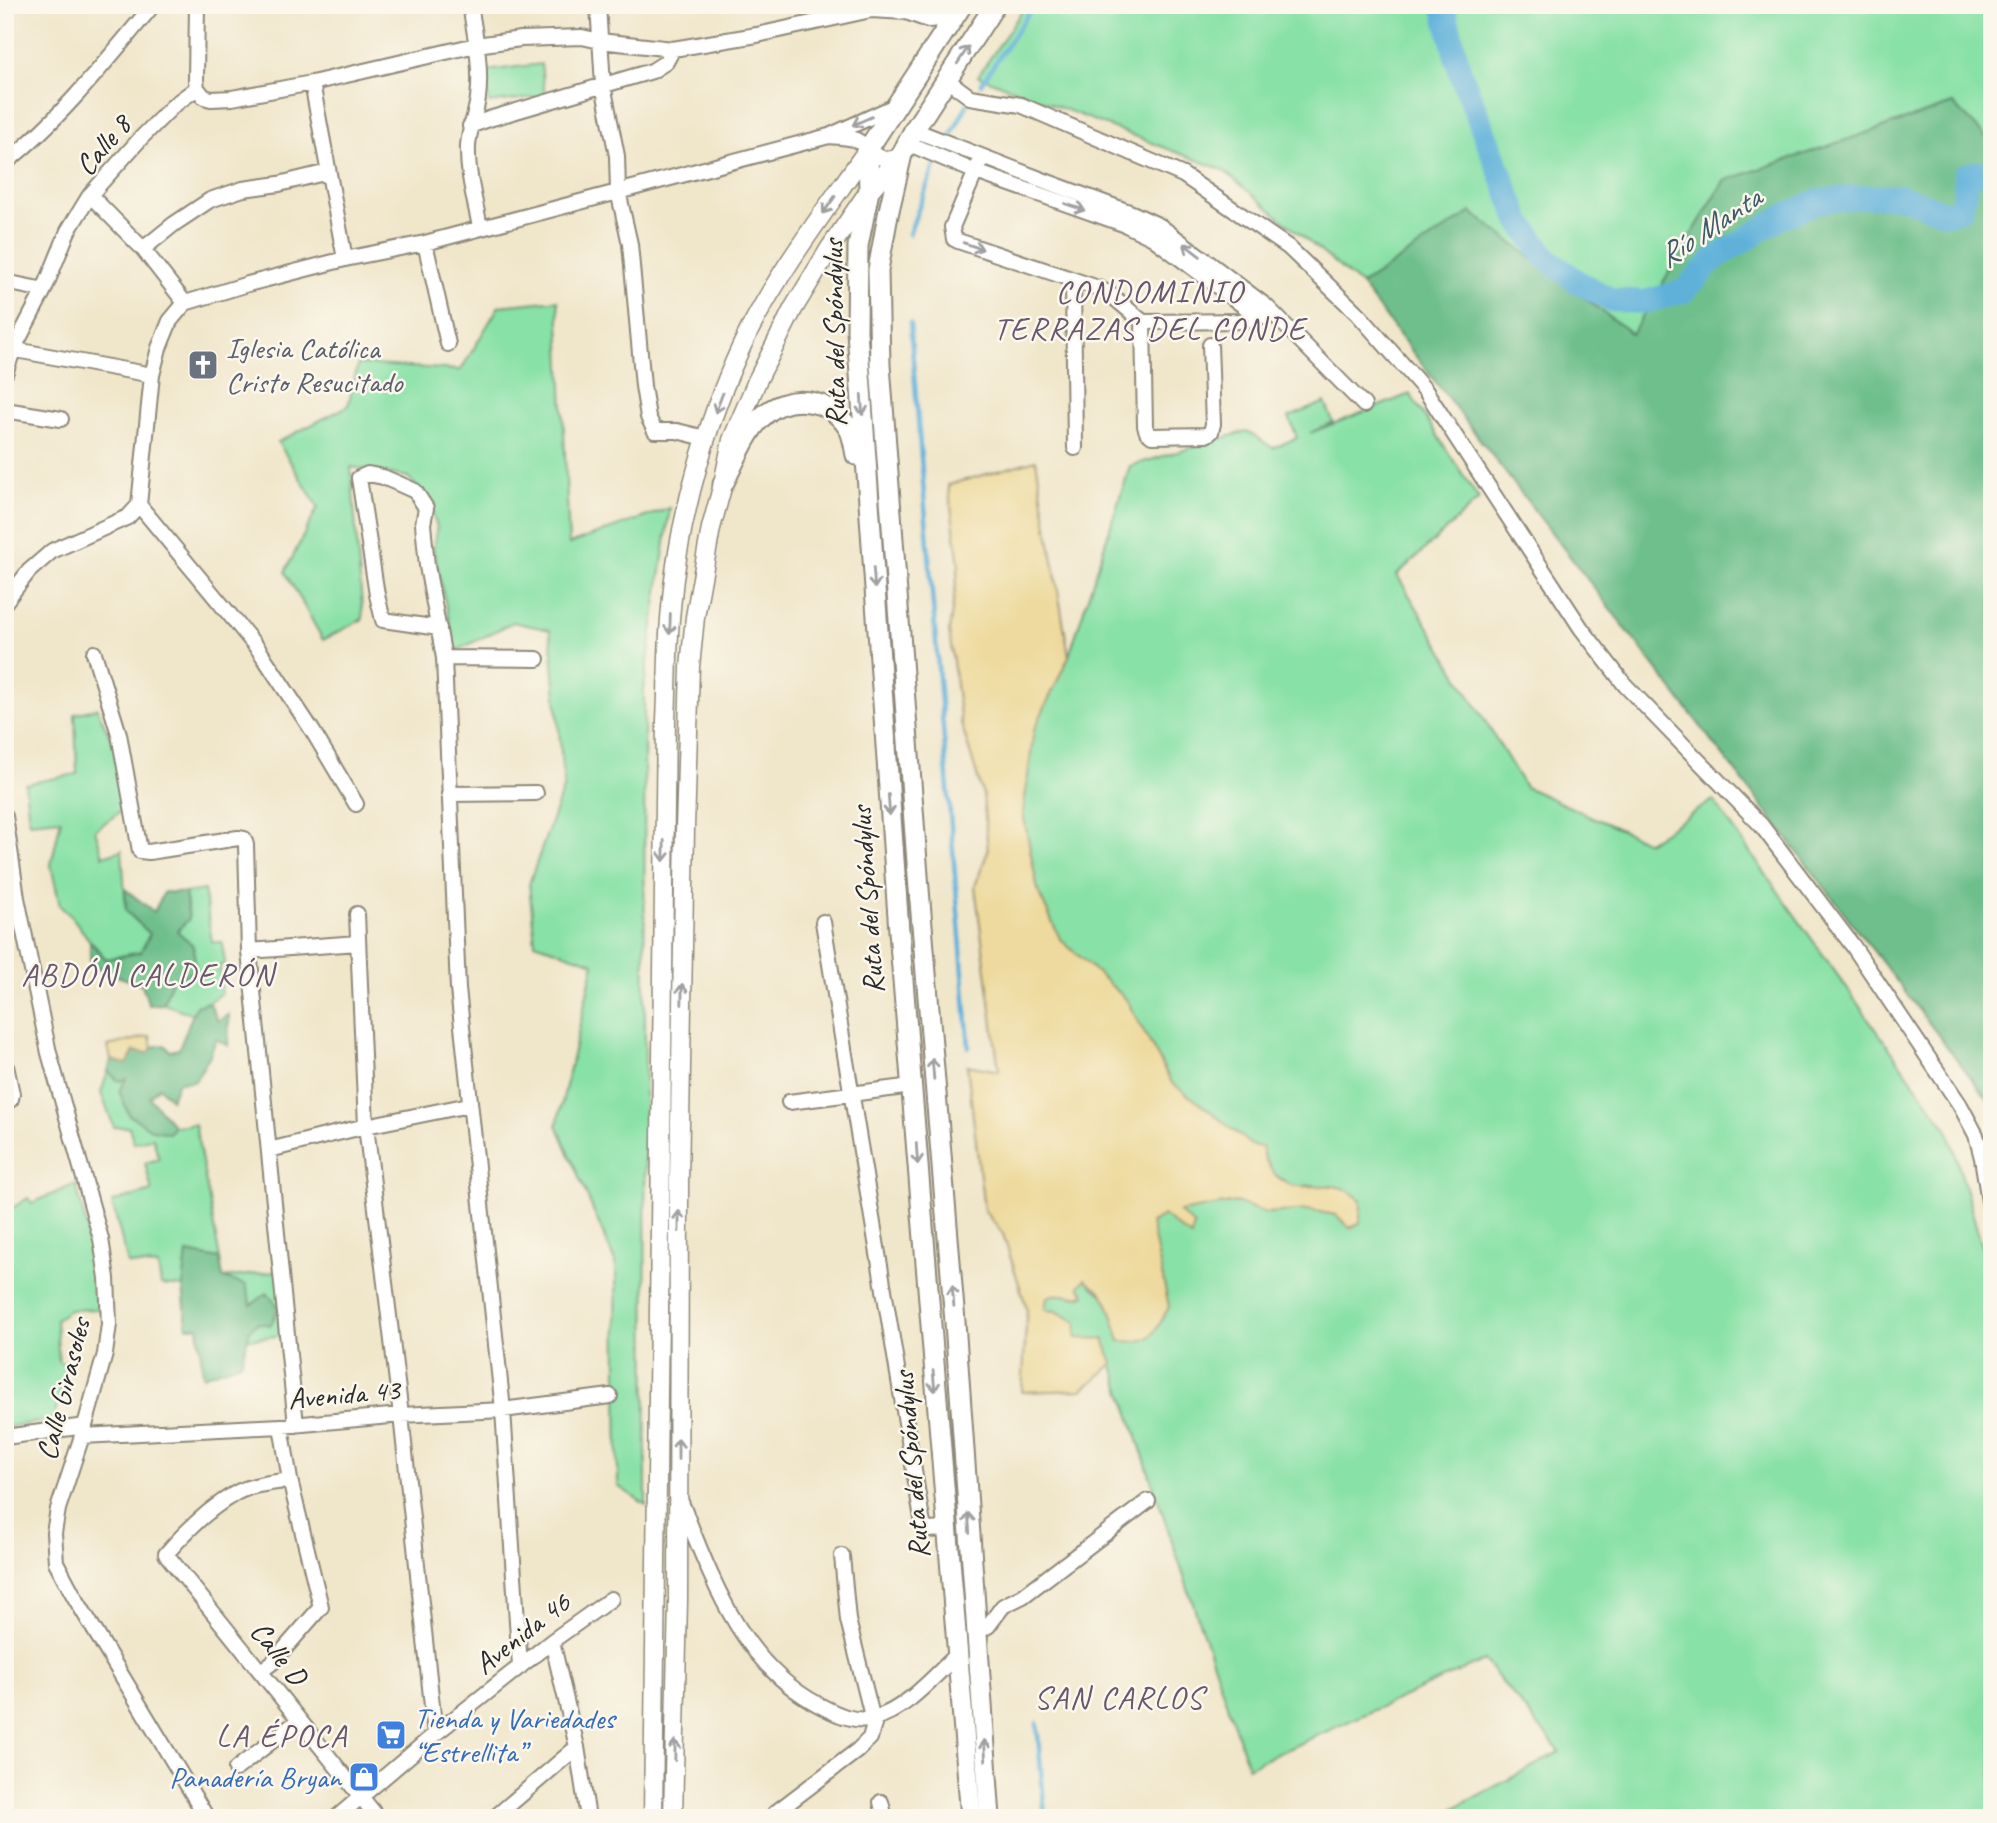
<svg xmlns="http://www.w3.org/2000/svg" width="1997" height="1823" font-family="Caveat,sans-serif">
<rect width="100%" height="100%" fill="#fbf7ec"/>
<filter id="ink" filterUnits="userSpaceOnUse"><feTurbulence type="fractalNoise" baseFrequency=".0143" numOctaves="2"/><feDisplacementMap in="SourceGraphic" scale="14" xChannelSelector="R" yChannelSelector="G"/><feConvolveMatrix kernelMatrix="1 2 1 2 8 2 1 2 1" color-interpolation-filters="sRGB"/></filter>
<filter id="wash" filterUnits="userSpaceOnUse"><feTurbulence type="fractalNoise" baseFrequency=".00686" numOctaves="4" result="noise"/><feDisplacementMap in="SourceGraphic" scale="28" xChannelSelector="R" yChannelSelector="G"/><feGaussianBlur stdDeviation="1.57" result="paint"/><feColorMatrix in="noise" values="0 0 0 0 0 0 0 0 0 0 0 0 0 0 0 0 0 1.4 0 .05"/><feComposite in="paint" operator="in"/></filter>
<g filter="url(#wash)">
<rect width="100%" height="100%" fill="#f0e6ca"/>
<path fill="#88e1a6" stroke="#5a8668" stroke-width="2" d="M1026 5H1992V143L1953 104 1724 181 1632 334 1471 213 1361 285 1223 170 978 76Z
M541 64 545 96 489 103 485 71Z
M558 300 569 544 670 508 644 688 646 1505 618 1486 616 1264 557 1125 594 963 535 943 529 884 564 786 550 630 513 622 456 651 433 548 437 527 428 499 408 477 351 467 363 619 323 640 285 572 318 507 278 442 348 406 358 364 461 370 499 306Z
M1410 394 1479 499 1397 575 1525 787 1648 842 1713 800 1949 1132 1992 1281V1818H1436L1560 1752 1484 1660 1248 1767 1104 1339 1075 1338 1044 1310 1047 1297C1059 1290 1072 1301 1085 1295L1079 1286 1085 1279C1091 1287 1099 1290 1105 1298 1112 1311 1116 1328 1120 1341L1169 1307 1150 1223 1164 1216 1178 1212 1236 1202 1266 1213 1309 1210 1336 1215 1351 1228 1313 1185 1294 1187 1274 1174 1264 1157 1251 1145 1210 1111 1172 1084 1126 999 1060 939 1038 891 1023 813 1034 729 1069 656 1130 466 1247 431 1273 448 1297 438 1289 417 1325 402 1333 422 1310 433Z
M97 708 121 761V811L95 830 103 856 122 850 126 911 150 933 141 952 106 959 90 941 72 917 60 906 51 865 61 819 29 822 25 784 77 774 75 714Z
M204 890 212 942H222L225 964 220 965 221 993 209 1002 196 1006 193 1014 163 1004 172 980 176 931 189 918 185 893Z
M108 1071 118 1081 127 1079 168 1133 174 1126 195 1124 220 1259 187 1253 183 1287 161 1285 158 1266 128 1264 112 1202 152 1191 145 1163 159 1159 153 1138 134 1143 129 1127H114L101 1093Z
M76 1184 97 1269 99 1309 69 1310 56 1320 59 1362 69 1364 53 1420 5 1427V1209L9 1210 28 1198 32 1203Z
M280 1271 285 1335 248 1339 250 1329 257 1323 251 1306 223 1278Z"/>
<path fill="#6ebf8b" stroke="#4c755b" stroke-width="2" d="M1953 104 1992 143V1105L1361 285 1471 212 1632 334 1724 181Z
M125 889 154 912 164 892 185 893 189 919 177 931 193 945 196 971 172 980 163 1004 149 1005 142 985 90 966V941L106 959 141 952 150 934 126 911Z
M209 1002 218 1021 229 1014 228 1046 216 1039 210 1055 195 1081 178 1082 171 1099 159 1087 149 1097 174 1126 169 1133 153 1130 129 1115 119 1091 126 1079 118 1081 108 1071 111 1060 127 1063 134 1051 148 1053 152 1047 165 1045 170 1051 179 1049 196 1006Z
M187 1253 220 1259 223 1278 246 1285 251 1305 267 1293 279 1307 271 1325 257 1323 250 1329 241 1363 203 1376 198 1327H187L183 1287Z"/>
<path fill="#eeda9e" stroke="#8c8264" stroke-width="2" d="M1036 460 1069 656 1034 730 1023 813 1038 891 1060 939 1126 999 1172 1083 1210 1111 1251 1145 1262 1147C1264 1163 1278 1185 1297 1186 1311 1188 1328 1183 1342 1188 1348 1189 1355 1196 1361 1200L1360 1223 1350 1228 1336 1215 1309 1210 1266 1213 1236 1202 1179 1212 1194 1225 1191 1237 1164 1216 1151 1223 1169 1307C1153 1334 1155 1344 1120 1341 1115 1325 1111 1302 1098 1289 1093 1286 1089 1284 1085 1279L1079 1286 1085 1295C1072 1300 1059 1290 1047 1297L1045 1310 1056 1311 1077 1322 1076 1338 1104 1339 1113 1364 1082 1390 1022 1392 1027 1309 1003 1234 984 1210 967 1065 999 1071 975 886 988 851 983 795 961 723 949 631 959 564 948 485Z
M150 1036 152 1047 149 1053 134 1051 127 1064 111 1060 108 1046Z"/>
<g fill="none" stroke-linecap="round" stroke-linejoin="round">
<path stroke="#5fb1da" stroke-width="4.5" d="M981 84 1034 5
M909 234 933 170 967 105
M910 323 969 1047
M1037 1723 1045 1818"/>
<path stroke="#5fb1da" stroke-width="24" d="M1443 5 1460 72 1519 220 1545 257 1578 282 1612 300 1644 302 1684 291 1714 259 1780 218 1818 201 1860 197 1900 196 1947 213 1961 209 1965 192V175L1974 173H1992"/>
</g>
</g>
<g filter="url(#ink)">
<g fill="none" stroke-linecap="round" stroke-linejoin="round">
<g stroke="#8e887a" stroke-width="18">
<path id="minor" d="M470 5C475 35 482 67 478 98 476 114 469 129 468 146 467 173 475 201 480 227
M598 5 603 85 617 156 618 191 630 244 643 386 648 417 655 431H677L705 438
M947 80 970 97 1021 105 1183 175 1288 247 1358 314 1425 390 1581 628 1625 685 1761 825 1853 946 1960 1105 1976 1135 1982 1158 1992 1220
M312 83 345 259
M197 88 204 97 211 99 232 98 312 83 476 45 521 39 582 37 600 41 673 49 757 35 871 10 906 12 928 20 953 18
M470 126 489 119 652 71 666 62 673 49
M914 130 1045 181 1132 213 1160 226 1266 306 1364 405
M830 136C838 137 847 137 854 139 873 147 877 167 900 155
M907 143 976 172 1126 225 1153 238 1257 316 1264 317
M982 157 952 227 954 239 958 241 1098 288 1111 295 1143 322 1247 321 1257 316 1266 306
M5 163C60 120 108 59 153 5
M90 195 143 249 185 303
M425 243 448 344
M143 249 174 224 210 200 243 189 279 184 328 172
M1073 281 1075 448
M5 282 44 290
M1143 322 1145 426 1147 432 1152 436 1206 435 1211 432 1213 424 1210 345
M5 348 152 375
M5 374 13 350 44 290 68 231 90 195 141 138 174 105 197 88 196 80 197 5
M5 410 61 419
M139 505 259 650 312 730 356 804
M5 602 29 571 52 551 128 517 139 505 152 375 159 348 170 321 185 303 248 284 345 259 425 243 829 136 895 106
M439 628 383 620 377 595 359 478 368 474 383 477 397 483 415 491 426 508 423 524 427 566 444 658 458 989 503 1410 520 1667
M94 653 119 734 140 851 149 852 238 838 244 839 246 845 249 951 296 1425
M444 658 537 659
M449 794 536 793
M5 816 17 898 49 1053 101 1239 107 1278 109 1324 105 1354 82 1436 58 1509 54 1533 56 1562 74 1596 207 1818
M357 914 366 1126 401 1415 435 1734
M823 922 923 1525 928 1530 947 1529
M249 951 358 943
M5 1061 12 1094 11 1099 5 1104
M789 1102 912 1086
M269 1150 366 1126 469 1105
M82 1436 281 1426 401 1415 503 1410 610 1396
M5 1437 85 1426
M290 1480C272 1483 252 1484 236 1493 211 1507 185 1532 166 1554L378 1818
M681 1502C712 1579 740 1663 819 1705 836 1714 854 1723 874 1718 905 1711 936 1674 958 1654
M976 1633 988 1626 1003 1606 1023 1596 1148 1501
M552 1641 577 1747 588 1818
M261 1671 273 1662 321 1607 290 1480 281 1426
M236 1769 298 1721
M881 1802 885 1818
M775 1813 858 1750 870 1738 874 1724 848 1620 842 1556
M336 1818 435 1734 552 1641 611 1599
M494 1818 577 1747"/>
</g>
<g stroke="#8e887a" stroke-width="21">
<path id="major" d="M653 1818 666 720C668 683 667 645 671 608 678 518 710 407 751 327 784 264 828 207 868 149
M673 1818 678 1600 679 1183 685 828 690 667 695 617 711 528 723 484 732 440 757 381 793 309 830 248 869 191 902 154"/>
</g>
<g stroke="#8e887a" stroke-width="23">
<path id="highway" d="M962 5 868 149 869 191 858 246 857 331 899 931 971 1818
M723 484C734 464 745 434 761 418 787 392 830 397 849 429 853 436 854 446 856 455
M990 1818 955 1322 919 889 880 365 878 270 888 215 902 154 914 130 995 5"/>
</g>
<use href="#minor" stroke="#fff" stroke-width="14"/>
<use href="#major" stroke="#fff" stroke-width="18"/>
<use href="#highway" stroke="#fff" stroke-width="19"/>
</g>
<defs><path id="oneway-shaft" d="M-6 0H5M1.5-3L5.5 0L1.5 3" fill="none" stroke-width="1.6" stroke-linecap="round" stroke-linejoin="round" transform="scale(1.75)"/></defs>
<g stroke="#a0a0a0">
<use href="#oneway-shaft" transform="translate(963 55) rotate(-57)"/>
<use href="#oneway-shaft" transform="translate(862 121) rotate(156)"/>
<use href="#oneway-shaft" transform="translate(829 205) rotate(125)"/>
<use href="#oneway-shaft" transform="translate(1075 207) rotate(19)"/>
<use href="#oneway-shaft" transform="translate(973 246) rotate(19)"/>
<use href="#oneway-shaft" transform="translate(1192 250) rotate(-143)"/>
<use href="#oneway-shaft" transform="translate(719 403) rotate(111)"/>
<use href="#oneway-shaft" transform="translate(862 405) rotate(86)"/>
<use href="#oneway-shaft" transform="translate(874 578) rotate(86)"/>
<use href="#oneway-shaft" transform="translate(670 624) rotate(92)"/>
<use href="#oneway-shaft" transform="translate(889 805) rotate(86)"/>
<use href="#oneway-shaft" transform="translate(664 851) rotate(91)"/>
<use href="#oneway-shaft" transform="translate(682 994) rotate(-89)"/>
<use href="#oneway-shaft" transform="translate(933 1069) rotate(-95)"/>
<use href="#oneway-shaft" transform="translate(917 1154) rotate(86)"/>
<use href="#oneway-shaft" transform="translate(679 1221) rotate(-90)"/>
<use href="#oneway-shaft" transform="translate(953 1296) rotate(-95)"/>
<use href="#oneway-shaft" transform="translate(934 1381) rotate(85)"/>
<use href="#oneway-shaft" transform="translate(678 1449) rotate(-90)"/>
<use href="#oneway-shaft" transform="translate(969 1523) rotate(-94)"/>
<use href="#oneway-shaft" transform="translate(675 1750) rotate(-89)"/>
<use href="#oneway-shaft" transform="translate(985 1750) rotate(-94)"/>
</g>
</g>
<defs>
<g id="church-square" transform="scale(1.575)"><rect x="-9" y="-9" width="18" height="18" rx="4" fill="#6b7280" stroke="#fbf7ec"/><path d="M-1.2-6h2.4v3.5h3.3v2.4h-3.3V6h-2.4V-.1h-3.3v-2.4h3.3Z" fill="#fff"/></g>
<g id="supermarket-square" transform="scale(1.575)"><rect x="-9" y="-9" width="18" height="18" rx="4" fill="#3f7fe0" stroke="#fbf7ec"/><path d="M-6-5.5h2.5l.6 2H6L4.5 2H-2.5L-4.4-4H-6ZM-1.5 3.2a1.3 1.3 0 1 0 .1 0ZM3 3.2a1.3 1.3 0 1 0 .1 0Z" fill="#fff"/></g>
<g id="shop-square" transform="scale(1.575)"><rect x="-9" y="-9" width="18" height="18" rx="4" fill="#3f7fe0" stroke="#fbf7ec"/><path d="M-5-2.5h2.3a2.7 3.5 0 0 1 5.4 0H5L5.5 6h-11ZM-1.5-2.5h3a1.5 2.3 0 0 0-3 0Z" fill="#fff"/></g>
</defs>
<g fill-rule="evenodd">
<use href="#church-square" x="203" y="365"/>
<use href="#supermarket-square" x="391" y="1735"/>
<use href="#shop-square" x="364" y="1777"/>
</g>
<g text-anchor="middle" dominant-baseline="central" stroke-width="5" stroke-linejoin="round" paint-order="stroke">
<g font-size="30" fill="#2b2b2b" stroke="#fbf7ec">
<text transform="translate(103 145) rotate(-50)">Calle 8</text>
<text transform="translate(834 333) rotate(-91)">Ruta del Spóndylus</text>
<text transform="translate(867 900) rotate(-94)">Ruta del Spóndylus</text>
<text transform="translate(63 1389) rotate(-76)">Calle Girasoles</text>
<text transform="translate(344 1394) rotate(-5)">Avenida 43</text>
<text transform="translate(911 1465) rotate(-95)">Ruta del Spóndylus</text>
<text transform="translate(522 1633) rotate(-38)">Avenida 46</text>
<text transform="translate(279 1653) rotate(52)">Calle D</text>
</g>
<g font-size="30" fill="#5b616d" stroke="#fbf7ec" text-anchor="start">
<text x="226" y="348">Iglesia Católica<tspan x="226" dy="34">Cristo Resucitado</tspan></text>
</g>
<g font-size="30" fill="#366cbe" stroke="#fbf7ec" text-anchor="start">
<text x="414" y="1718">Tienda y Variedades<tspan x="414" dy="34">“Estrellita”</tspan></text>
<text x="341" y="1777" text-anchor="end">Panadería Bryan</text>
</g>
<g font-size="32" font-style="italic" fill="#3d5a68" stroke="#fbf7ec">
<text transform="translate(1709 227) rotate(-34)">Río Manta</text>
</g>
<g font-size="32" letter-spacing="2" fill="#67586d" stroke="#fbf7ec">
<text x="1150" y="291">CONDOMINIO<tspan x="1150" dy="37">TERRAZAS DEL CONDE</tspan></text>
<text x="148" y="974">ABDÓN CALDERÓN</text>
<text x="1119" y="1697">SAN CARLOS</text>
<text x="282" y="1735">LA ÉPOCA</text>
</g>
</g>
<rect width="1997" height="1823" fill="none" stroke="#fbf7ec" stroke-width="28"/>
</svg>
